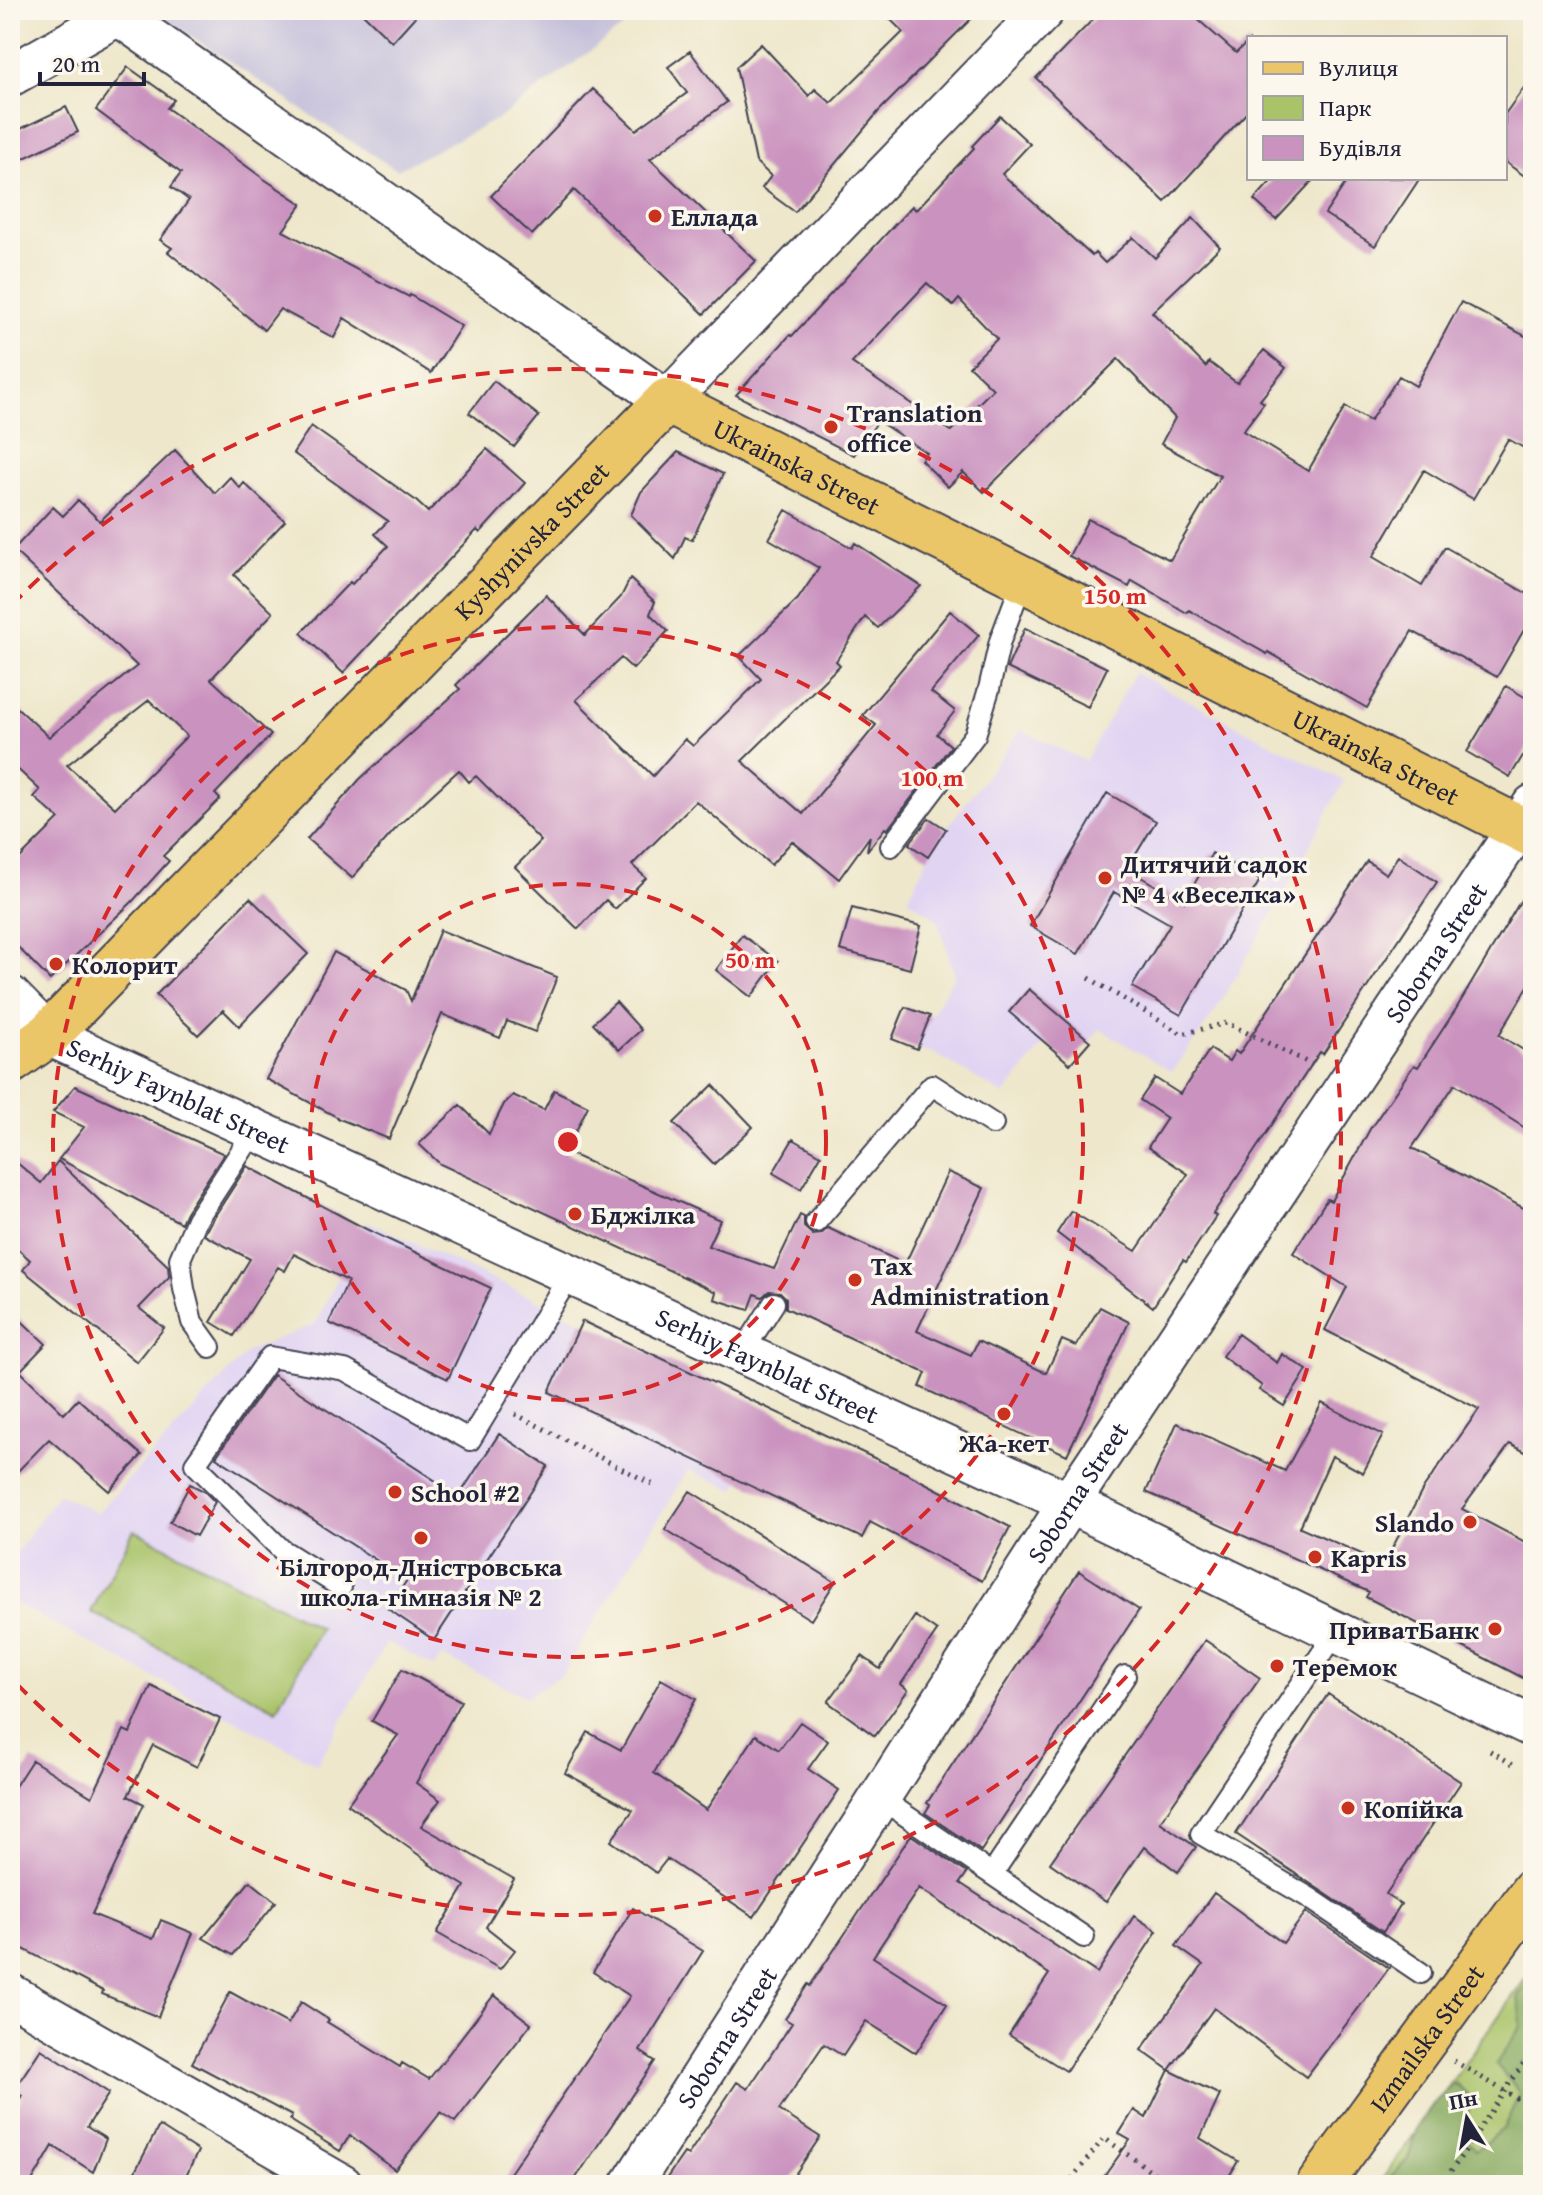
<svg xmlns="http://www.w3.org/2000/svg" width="1543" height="2195" font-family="'Gentium Book Plus',serif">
<rect width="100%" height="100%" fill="#fbf7ec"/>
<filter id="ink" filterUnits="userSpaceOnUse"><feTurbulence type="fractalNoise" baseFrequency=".0125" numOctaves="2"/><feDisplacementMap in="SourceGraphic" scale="16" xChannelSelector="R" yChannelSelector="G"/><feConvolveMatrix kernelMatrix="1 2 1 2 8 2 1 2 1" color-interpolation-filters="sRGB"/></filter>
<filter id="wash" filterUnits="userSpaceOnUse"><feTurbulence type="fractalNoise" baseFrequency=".006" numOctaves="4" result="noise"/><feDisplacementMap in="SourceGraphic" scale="32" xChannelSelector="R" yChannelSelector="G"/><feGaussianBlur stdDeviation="1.8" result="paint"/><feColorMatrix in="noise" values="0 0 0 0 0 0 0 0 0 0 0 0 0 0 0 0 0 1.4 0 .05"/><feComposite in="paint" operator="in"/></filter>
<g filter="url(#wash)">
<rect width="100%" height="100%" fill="#eee7cb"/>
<path fill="#e1d4f3" d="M1135 673 1344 781 1282 898 1214 1013 1172 1072 1100 1029 1090 1041 1029 989 1009 1012 1045 1042 1004 1095 934 1053 917 1049 930 1016 955 975 937 919 908 899 928 857 946 829 1021 730 1085 761Z
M367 1221 774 1411 735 1490 688 1470 562 1675 526 1697 442 1656 434 1667 387 1642 317 1764 10 1601V1561L58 1494 97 1513 248 1351 315 1324Z"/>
<path fill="#c5c0da" d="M156 10H646L501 117 397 170 328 127 166 19Z"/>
<path fill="#a9c369" stroke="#667252" stroke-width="2" d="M134 1530 320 1628 277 1710 91 1612Z
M1533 1968V2185H1378Z"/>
<path fill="#86a95d" stroke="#54664c" stroke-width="2" d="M1533 1977V2185H1382L1408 2160 1417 2127 1434 2103 1455 2083 1472 2100 1461 2133 1476 2150 1503 2129 1520 2093 1496 2064 1521 2026 1518 1995Z"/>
<g id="blocks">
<path fill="#ca93bf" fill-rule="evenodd" d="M359 10H421L392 42Z
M881 10H980L879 111 795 212 762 188 771 176 756 162 736 67 761 44 809 96 815 89 831 103 903 32Z
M1102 10H1187L1236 53 1249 41V110L1165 202 1036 78Z
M690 51 727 102 650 159 756 261 704 314 574 190 532 235 491 196 593 89 636 130 687 93 668 67Z
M128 67 174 100 167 108 264 179 302 204 283 231 409 297 410 295 461 326 431 373 344 318 334 338 280 309 264 330 168 252 172 248 160 240 189 200 171 187 181 173 96 110Z
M1533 75V182L1505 162V114Z
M66 107 78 132 10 165V134Z
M1000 116 1030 144 1002 174 1092 256 1095 253 1105 263 1133 237 1155 258 1193 218 1220 247 1152 312 1206 367 1209 362 1237 383 1264 350 1286 368 1260 400 1264 403 1243 431 1308 471 1345 407 1370 421 1399 376 1416 386 1461 302 1533 340V453L1508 439 1473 499 1424 470 1373 557 1422 586 1445 547 1533 597V614L1497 677 1412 631 1367 708 1268 652 1267 654 1189 610 1187 613 1132 581 1129 587 1069 556 1088 519 1170 560 1220 476 1161 444 1175 418 1118 359 984 492 963 472 948 487 921 460 927 453 878 421 854 455 736 395 790 335 792 336 912 206 916 210 974 148 972 146ZM927 283 953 306 959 299 997 339 969 366 993 389 951 431 852 363Z
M1274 178H1315L1276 220 1254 200Z
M1349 178H1420L1375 246 1325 214Z
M494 381 539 416 514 447 469 413Z
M311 426 415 500 428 512 487 449 525 483 480 533 477 530 343 673 301 633 350 582 352 584 388 546 375 534 388 521 293 453Z
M175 450 215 493 230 477 240 488 244 483 285 521 234 575 273 613 211 679 271 735 215 794 220 799 163 856 169 861 132 902 50 980 10 939V868L59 819 34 797 40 790 10 762V701L49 737 137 666 13 550 53 507 63 516 78 500 100 521ZM149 700 187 736 115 808 67 765Z
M678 452 723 474 692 540 685 537 675 559 631 515 641 492Z
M786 510 852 548 855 543 921 586 878 628 865 617 836 661 840 665 742 761 803 814 876 725 863 715 950 611 979 635 931 692 955 711 937 734 951 746 887 830 885 828 867 851 870 836 839 879 792 841 771 865 696 801 632 865 646 878 615 909 606 900 578 929 515 867 541 841 476 776 469 782 459 770 399 825 352 878 307 839 360 779 460 689 456 685 546 595 585 635 621 597 630 579 655 602 650 614 668 631 633 669 621 658 576 700 653 776 685 739 693 746 761 679 739 656 798 599 819 568 769 539Z
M1025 628 1107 668 1088 707 1007 668Z
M1506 686 1533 702V739L1510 777 1467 752Z
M1107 793 1156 821 1127 869 1184 902 1212 853 1260 880 1181 1015 1132 987 1170 924 1114 892 1078 954 1030 926Z
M929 818 946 829 928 857 909 844Z
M1398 856 1437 882 1323 1054 1320 1052 1213 1214 1216 1216 1186 1262 1183 1260 1153 1307 1057 1233 1071 1211 1136 1251 1188 1174 1148 1147 1167 1118 1140 1100 1155 1078 1180 1094 1210 1049 1229 1061 1235 1051 1239 1054 1367 861 1386 874Z
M1533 880V978L1499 1035 1533 1056V1133L1455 1084 1412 1148 1533 1213V1456L1510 1444 1462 1509 1533 1546V1683L1366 1597 1369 1592 1146 1492 1177 1423 1285 1471 1322 1403 1383 1435 1363 1473 1332 1456 1300 1527 1384 1564 1423 1489 1479 1409 1325 1330 1347 1287 1293 1253 1327 1199 1331 1201 1370 1129 1414 1065 1418 1067 1456 1009Z
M250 898 308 954 239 1026 223 1010 198 1035 156 995Z
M852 908 921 926 910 969 840 950Z
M440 930 557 977 535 1032 507 1021 500 1038 442 1014 389 1139 337 1118V1117L266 1079 334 952 406 990 411 1001Z
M742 935 778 961 751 997 716 970Z
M1029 989 1090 1041 1070 1064 1009 1012Z
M616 1002 641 1030 619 1050 593 1023Z
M905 1007 930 1016 917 1049 892 1039Z
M713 1085 753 1127 714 1164 674 1123Z
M75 1086 224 1154 186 1212 181 1223 59 1159 84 1127 53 1112Z
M554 1090 588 1106 566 1152 720 1220 708 1246 774 1269 800 1215 804 1217V1227L813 1235 821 1234 828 1228 905 1264 948 1172 984 1188 917 1331 971 1355 978 1341 1046 1373 1062 1340 1076 1346 1100 1307 1129 1322 1067 1455 920 1387 926 1373 786 1308V1298L780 1292 769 1291 762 1297 755 1294 749 1310 714 1299 716 1292 440 1164 419 1144 460 1105 489 1134 504 1104 513 1095 544 1110Z
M793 1139 821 1155 801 1189 773 1173Z
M10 1157 41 1183 58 1161 168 1266 169 1277 139 1308 164 1328 137 1362 23 1270 30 1260 10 1242Z
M247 1166 366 1229 491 1288 448 1379 329 1323 348 1281 294 1254 285 1271 278 1267 234 1336 211 1322 250 1259 204 1235 209 1225Z
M10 1310 46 1344 20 1371 64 1414 78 1399 142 1455 109 1491 49 1439 10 1479Z
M582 1321 906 1473 1010 1527 982 1581 870 1522 862 1538 549 1392Z
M1238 1334 1277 1363 1282 1354 1307 1370 1284 1406 1259 1390 1262 1386 1222 1356Z
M273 1375 459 1496 499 1434 548 1466 434 1640 388 1609 407 1580 216 1457Z
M190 1484 204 1491 215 1502 196 1536 170 1522Z
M690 1491 835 1582 811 1620 665 1529Z
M1079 1571 1139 1610 981 1851 925 1813 930 1805 927 1803Z
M915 1616 937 1631 901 1684 908 1690 875 1736 828 1702 862 1656 880 1669Z
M1205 1640 1260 1678 1160 1822 1196 1847 1178 1872 1144 1847 1106 1902 1050 1863Z
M402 1669 461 1701 416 1783 440 1800 421 1826 514 1879 486 1927 515 1950 500 1969 437 1933 465 1886 429 1864 430 1863 348 1804 398 1735 372 1721Z
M661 1679 696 1699 654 1773 706 1810 756 1735 779 1750 800 1722 828 1741 808 1769 839 1790 754 1917 667 1859 656 1873 611 1841 633 1810 565 1773 588 1732 621 1750Z
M151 1686 220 1719 197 1767 153 1745 128 1796 144 1804 92 1914 153 1939 161 1920 193 1933 158 2017 102 1994 103 1991 10 1942V1794L32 1760 92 1797 124 1730 130 1733Z
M1328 1694 1461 1782 1386 1894 1401 1904 1383 1932 1236 1834Z
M911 1835 967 1873 960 1883 1097 1973 1134 1916 1157 1931 1066 2071 1009 2035 1049 1974 919 1888 873 1957 947 2004 916 2053 866 2021 843 2056 824 2044 779 2110 820 2137 788 2185H662L684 2153 688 2155 737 2082 748 2089 792 2023 785 2019 808 1984 810 1986Z
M250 1881 276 1902 233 1955 203 1938Z
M1214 1893 1283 1943 1306 1912 1389 1968 1306 2077 1214 2008 1169 2070 1141 2050 1203 1965 1176 1946Z
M633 1908 703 1951 640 2051 655 2061 571 2185H502L630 1996 593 1972Z
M230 1992 288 2024 301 2002 329 2020 327 2022 400 2067 402 2063 429 2079 494 1995 531 2024 455 2122 441 2112 395 2170 350 2135 340 2151 290 2120 292 2116 192 2063Z
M41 2049 109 2093 87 2127 106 2139 93 2172 53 2146 30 2185H10V2118L22 2096 13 2091Z
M1169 2070 1220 2095 1200 2138 1238 2161 1224 2185H1098L1130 2140 1119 2134 1134 2110 1146 2118Z
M159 2126 198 2151 182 2185H128Z"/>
</g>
</g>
<g filter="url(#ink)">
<use href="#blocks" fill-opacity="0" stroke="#414051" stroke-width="2"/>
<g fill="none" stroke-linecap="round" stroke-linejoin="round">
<g stroke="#414051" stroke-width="24">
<path id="lane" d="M891 846 975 735 989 689 1000 641 1023 579
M816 1222 932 1085 993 1124
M210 1347 192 1322 184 1289 180 1259 197 1219 255 1130
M742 1353 774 1303
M341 1587 282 1550 195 1464 270 1357 345 1370 470 1440 570 1275
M1337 1631 1201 1834 1308 1897 1421 1973
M880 1798 1084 1937
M992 1874 1125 1676"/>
</g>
<g stroke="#414051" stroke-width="44">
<g id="street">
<path d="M114 10 118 15 667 401 1044 10"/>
<path d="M10 76 118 15"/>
<path id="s1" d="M10 996 48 1035 1069 1503 1533 1727"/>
<path d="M10 1994 342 2185"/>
<path id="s2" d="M631 2185 1069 1503 1533 805"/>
</g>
</g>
<g stroke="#414051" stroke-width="48">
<g id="primary">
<path id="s3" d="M10 1062 48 1035 667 401 1533 835"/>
<path id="s4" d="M1319 2185 1533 1891"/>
</g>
</g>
<path stroke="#414051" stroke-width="5" stroke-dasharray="2 6" stroke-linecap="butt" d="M1089 978 1182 1034 1227 1023 1315 1066
M515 1414 654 1485
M1527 1487 1533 1492
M1490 1751 1513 1764
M1454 2061 1533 2108
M1067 2185 1104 2138 1171 2185
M1442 2185 1533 2049
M1526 2185 1533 2174"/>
<use href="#lane" stroke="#fff" stroke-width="20"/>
<use href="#street" stroke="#fff" stroke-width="40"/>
<use href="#primary" stroke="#ebc669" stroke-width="44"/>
</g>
</g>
<g fill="none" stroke="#d62828" stroke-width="4" stroke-dasharray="14 10">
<circle cx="568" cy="1142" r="258"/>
<circle cx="568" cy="1142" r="515"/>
<path d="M12 605A773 773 0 1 1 12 1679"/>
</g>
<g fill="#c8321e" stroke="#fbf7ec" stroke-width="3">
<circle cx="655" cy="216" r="8"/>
<circle cx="831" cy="427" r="8"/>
<circle cx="1105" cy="878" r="8"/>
<circle cx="56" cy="964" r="8"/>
<circle cx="575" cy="1214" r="8"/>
<circle cx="855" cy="1280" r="8"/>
<circle cx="1004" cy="1414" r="8"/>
<circle cx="395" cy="1492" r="8"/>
<circle cx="1470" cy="1522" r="8"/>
<circle cx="421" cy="1538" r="8"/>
<circle cx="1315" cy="1557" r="8"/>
<circle cx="1495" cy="1629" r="8"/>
<circle cx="1277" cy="1666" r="8"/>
<circle cx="1348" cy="1808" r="8"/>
</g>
<g text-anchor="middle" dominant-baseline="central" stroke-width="7" stroke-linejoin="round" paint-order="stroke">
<g font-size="26" font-weight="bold" fill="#22223b" stroke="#fbf7ec" text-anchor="start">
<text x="671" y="216">Еллада</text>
<text x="847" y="412">Translation<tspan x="847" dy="30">office</tspan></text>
<text x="1121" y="863">Дитячий садок<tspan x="1121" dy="30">№ 4 «Веселка»</tspan></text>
<text x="72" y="964">Колорит</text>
<text x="591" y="1214">Бджілка</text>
<text x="871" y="1265">Tax<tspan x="871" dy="30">Administration</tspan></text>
<text x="1004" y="1442" text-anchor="middle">Жа-кет</text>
<text x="411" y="1492">School #2</text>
<text x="1454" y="1522" text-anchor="end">Slando</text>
<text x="1331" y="1557">Kapris</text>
<text x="421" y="1566" text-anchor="middle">Білгород-Дністровська<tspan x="421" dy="30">школа-гімназія № 2</tspan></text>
<text x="1479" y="1629" text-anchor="end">ПриватБанк</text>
<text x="1293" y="1666">Теремок</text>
<text x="1364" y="1808">Копійка</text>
</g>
<g font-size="26" fill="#22223b" stroke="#fbf7ec">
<text stroke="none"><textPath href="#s3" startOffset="1078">Ukrainska Street</textPath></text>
<text stroke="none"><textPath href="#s3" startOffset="738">Kyshynivska Street</textPath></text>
<text stroke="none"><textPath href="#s3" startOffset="1726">Ukrainska Street</textPath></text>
<text stroke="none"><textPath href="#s2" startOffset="1472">Soborna Street</textPath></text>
<text stroke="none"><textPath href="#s1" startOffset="198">Serhiy Faynblat Street</textPath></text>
<text stroke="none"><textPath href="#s1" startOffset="846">Serhiy Faynblat Street</textPath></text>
<text stroke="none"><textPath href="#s2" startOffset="824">Soborna Street</textPath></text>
<text stroke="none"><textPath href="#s2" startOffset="176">Soborna Street</textPath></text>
<text stroke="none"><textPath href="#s4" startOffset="182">Izmailska Street</textPath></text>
</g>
</g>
<circle cx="568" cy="1142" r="12" fill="#d62828" stroke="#fbf7ec" stroke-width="4"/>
<g font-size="24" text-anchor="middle" font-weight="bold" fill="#d62828" stroke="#fbf7ec" stroke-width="7" stroke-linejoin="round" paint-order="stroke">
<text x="1115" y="604">150 m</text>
<text x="932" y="786">100 m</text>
<text x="750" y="968">50 m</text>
</g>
<rect width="1543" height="2195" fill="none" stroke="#fbf7ec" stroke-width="40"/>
<rect x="1247" y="36" width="260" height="144" fill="#fbf7ec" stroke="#a4a2a5" stroke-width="2"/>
<rect x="1263" y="62" width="40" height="12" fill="#ebc669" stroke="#a4a2a5" stroke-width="2"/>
<text x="1319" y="76" font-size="24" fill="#22223b">Вулиця</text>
<rect x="1263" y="96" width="40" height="24" fill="#a9c369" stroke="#a4a2a5" stroke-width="2"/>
<text x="1319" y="116" font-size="24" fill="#22223b">Парк</text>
<rect x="1263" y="136" width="40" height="24" fill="#ca93bf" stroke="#a4a2a5" stroke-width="2"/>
<text x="1319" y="156" font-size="24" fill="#22223b">Будівля</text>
<g transform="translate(1467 2119) rotate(349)" stroke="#fbf7ec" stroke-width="6" paint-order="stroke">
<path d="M0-6L14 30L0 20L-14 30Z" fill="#22223b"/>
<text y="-12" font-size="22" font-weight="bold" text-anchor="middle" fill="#22223b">Пн</text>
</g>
<path d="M40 72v12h104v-12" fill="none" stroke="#22223b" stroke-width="4"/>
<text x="52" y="72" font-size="24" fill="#22223b" stroke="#fbf7ec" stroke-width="6" paint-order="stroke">20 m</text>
</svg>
